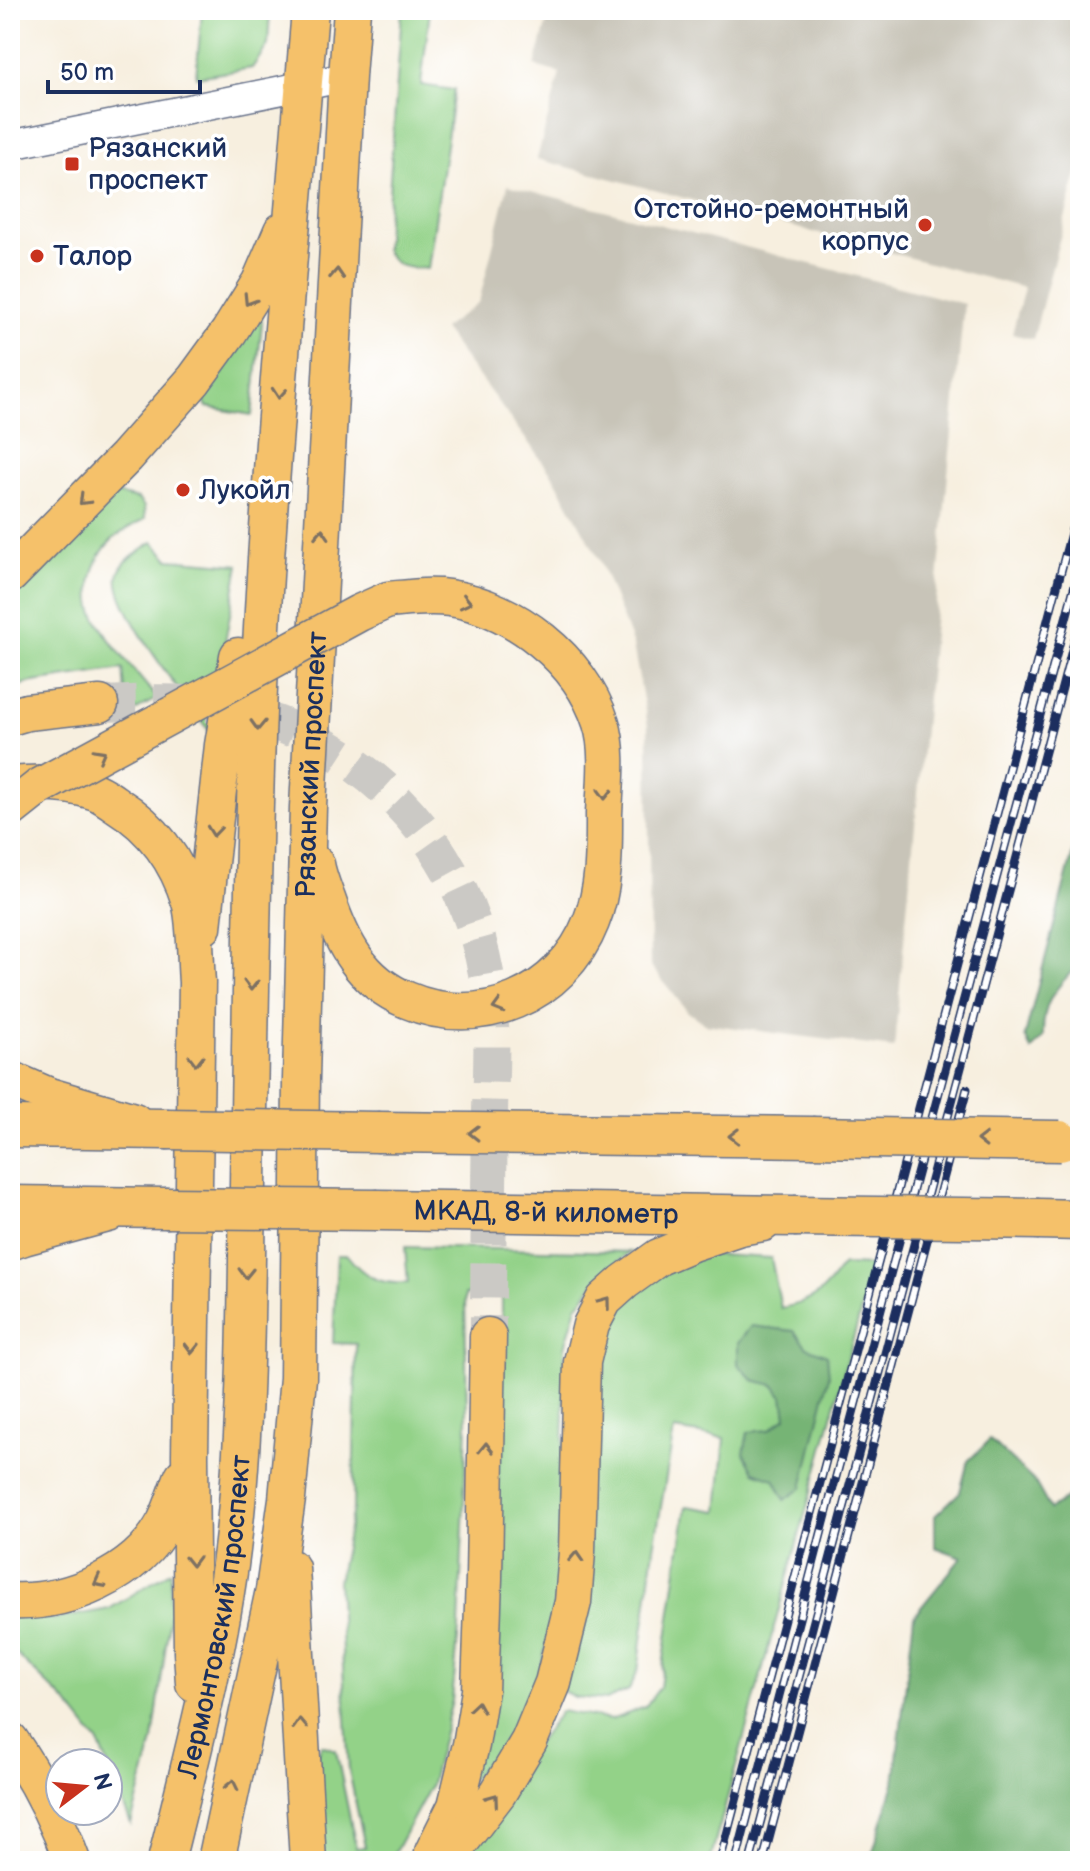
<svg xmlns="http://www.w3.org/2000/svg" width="1090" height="1871" font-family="'Balsamiq Sans',sans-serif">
<rect width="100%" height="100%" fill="#fff"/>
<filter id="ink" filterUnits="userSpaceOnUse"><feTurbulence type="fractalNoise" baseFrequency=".0125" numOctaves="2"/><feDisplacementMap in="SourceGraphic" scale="16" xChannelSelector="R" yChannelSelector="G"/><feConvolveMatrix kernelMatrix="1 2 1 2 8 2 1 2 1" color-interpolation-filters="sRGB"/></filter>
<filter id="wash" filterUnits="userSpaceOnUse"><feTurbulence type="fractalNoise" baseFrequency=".006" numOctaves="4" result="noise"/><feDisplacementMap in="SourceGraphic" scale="32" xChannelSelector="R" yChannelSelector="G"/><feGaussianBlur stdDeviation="1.8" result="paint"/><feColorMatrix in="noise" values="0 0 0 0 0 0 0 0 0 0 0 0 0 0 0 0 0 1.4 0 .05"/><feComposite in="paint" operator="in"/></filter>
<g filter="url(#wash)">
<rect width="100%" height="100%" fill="#f7efdf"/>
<path fill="#c8c4b8" d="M550 10H1080V162L1033 339 1012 334 1024 288 537 159 560 73 535 66Z
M508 185 964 304 894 1048 705 1024 688 1012 650 965 648 726 633 645 600 561 552 474 443 329 479 302Z"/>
<path fill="#93d288" stroke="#578073" stroke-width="2" d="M202 10H270L268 45 252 68 196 77Z
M402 10H430L421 85 454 90 428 269C408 267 396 270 385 250Z
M260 310 262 323 252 415 207 407 203 398 206 385Z
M112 493 138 499 144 507 145 519C135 525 122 531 113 539 95 555 87 583 92 607 97 630 141 678 157 698L127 716 123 669 27 683 10 689V595Z
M153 542 169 559 239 565 209 731C189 703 112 607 118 576 121 560 140 551 153 542Z
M405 1247 631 1252 602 1273 577 1306 565 1347 561 1574 536 1692 499 1749 467 1784 502 1353V1296L465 1294 467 1425 459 1627 452 1701 430 1787 390 1861H322L318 1753 322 1745 336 1750 356 1848 365 1847 349 1771 338 1581 353 1509 356 1344 333 1343 337 1255H347C364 1277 380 1285 408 1283Z
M700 1254 771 1258 781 1308C817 1301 822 1293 843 1265L873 1266 710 1861H451L561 1711 611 1720 645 1707 660 1687 686 1506 718 1511 725 1438 674 1430 654 1548 638 1671 629 1690 606 1700 575 1697 558 1689 598 1330 629 1288Z
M171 1571 170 1614 153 1741 131 1824 100 1745 68 1704 10 1648V1614L55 1619 109 1609Z"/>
<path fill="#76b474" stroke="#487269" stroke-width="2" d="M1080 825 1078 965C1055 989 1042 1002 1043 1037L1031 1050 1025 1036Z
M751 1326 794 1331 807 1347 827 1355 829 1376 802 1488 785 1500 774 1479 754 1472 744 1453 748 1432 769 1430 786 1417 783 1396 773 1385 753 1380 738 1364V1343Z
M990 1440 1035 1482 1050 1509 1078 1490 1080 1460V1861H870L894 1783 914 1616 962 1557 935 1547V1516L960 1492 968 1461Z"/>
</g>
<g filter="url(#ink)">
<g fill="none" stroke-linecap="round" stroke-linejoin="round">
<path stroke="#cbc9c5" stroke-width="36" stroke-dasharray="36 18" stroke-linecap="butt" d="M100 704C141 703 185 699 226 708 360 738 461 837 486 973 494 1018 491 1066 490 1112 489 1187 488 1261 488 1336"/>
<g stroke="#68728b" stroke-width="31">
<path id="minor" d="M10 145 347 77"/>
</g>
<g stroke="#68728b" stroke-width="39">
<g id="major">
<path d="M10 575 126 457 194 380 229 332 260 282 282 231"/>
<path d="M10 717 27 712 100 704"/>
<path d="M10 785C39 782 68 782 96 792 103 795 110 800 117 805 154 828 177 860 190 902 196 922 195 960 197 982L190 1455 192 1652 194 1683"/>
<path d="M316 864C318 876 323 888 327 899 342 943 361 981 407 1000 479 1031 562 996 591 922 605 887 604 851 604 814 605 786 610 751 601 723 581 660 514 607 449 598 429 595 409 598 388 600"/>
<path d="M203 927 223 745 238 656"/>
<path d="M10 1079 49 1096 134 1121"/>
<path d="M10 1242 24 1237 108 1214"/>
<path d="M291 1568 308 1861"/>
<path d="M10 1601C67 1604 137 1575 165 1522 172 1508 177 1491 183 1476"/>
<path d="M10 1740C36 1778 57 1818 72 1861"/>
<path d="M433 1852 456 1806 471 1745 480 1691 484 1578 488 1336"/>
<path id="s1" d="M166 1861C191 1759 219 1655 232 1550 247 1430 246 1307 248 1186 250 1036 252 887 257 737 266 494 290 252 310 10"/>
<path id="s2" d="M216 1861 274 1590 287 1499 298 1378 301 1079 308 807 347 77 352 10"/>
<path d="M446 1861 498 1793 529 1741 553 1683 573 1602 577 1552 582 1362 591 1325 604 1300 624 1282 659 1257 692 1243 740 1227 763 1223"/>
</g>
</g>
<g stroke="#68728b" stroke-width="43">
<g id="highway">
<path d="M10 1127 166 1129"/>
<path d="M379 1132 812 1137"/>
<path d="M10 1206 165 1208"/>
<path id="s3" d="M378 1210 794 1216"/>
<path d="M1039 1219 1080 1220"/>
</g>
</g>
<use href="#minor" stroke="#fff" stroke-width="28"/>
<use href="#major" stroke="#f5c16b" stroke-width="36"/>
<use href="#highway" stroke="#f5c16b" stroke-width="40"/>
<g stroke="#1b2f5e" stroke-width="9">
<path id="rail" d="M720 1861 1080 499
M736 1861 834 1484 1080 566
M750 1861 1080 620
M763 1861 967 1089"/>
</g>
<use href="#rail" stroke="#fff" stroke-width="6" stroke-dasharray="18" stroke-linecap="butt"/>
<g stroke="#68728b" stroke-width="39" stroke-linecap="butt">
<path id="major-bridge" d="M10 810 39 787 359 613 388 600"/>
</g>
<g stroke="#68728b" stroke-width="43" stroke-linecap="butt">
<path id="highway-bridge" d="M166 1129 379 1132
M812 1137 1060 1141
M165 1208 378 1210
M794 1216 1039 1219"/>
</g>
<use href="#major-bridge" stroke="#f5c16b" stroke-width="36"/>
<use href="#highway-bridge" stroke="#f5c16b" stroke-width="40"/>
</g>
<defs><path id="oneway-chevron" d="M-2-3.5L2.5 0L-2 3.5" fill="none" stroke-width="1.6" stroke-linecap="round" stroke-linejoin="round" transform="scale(2)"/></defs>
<g stroke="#7d7164">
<use href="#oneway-chevron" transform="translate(337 274) rotate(-87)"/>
<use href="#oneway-chevron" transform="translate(249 300) rotate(122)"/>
<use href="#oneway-chevron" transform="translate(279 393) rotate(95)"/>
<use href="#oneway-chevron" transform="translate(84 500) rotate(135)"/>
<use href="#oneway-chevron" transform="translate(322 534) rotate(-87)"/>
<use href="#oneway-chevron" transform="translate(466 602) rotate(13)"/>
<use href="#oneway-chevron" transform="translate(258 725) rotate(92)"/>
<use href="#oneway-chevron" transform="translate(100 754) rotate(-29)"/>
<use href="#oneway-chevron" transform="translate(605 794) rotate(91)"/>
<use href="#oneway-chevron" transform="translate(214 831) rotate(96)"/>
<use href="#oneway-chevron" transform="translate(251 985) rotate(91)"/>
<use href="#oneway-chevron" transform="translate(498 1007) rotate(164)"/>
<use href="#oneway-chevron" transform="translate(196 1060) rotate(91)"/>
<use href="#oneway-chevron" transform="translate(474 1133) rotate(-179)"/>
<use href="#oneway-chevron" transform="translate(734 1136) rotate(-179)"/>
<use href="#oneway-chevron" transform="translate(982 1140) rotate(-179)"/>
<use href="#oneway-chevron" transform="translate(246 1273) rotate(91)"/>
<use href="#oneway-chevron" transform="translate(605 1302) rotate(-53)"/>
<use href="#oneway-chevron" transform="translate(192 1348) rotate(91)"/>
<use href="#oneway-chevron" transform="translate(486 1448) rotate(-89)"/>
<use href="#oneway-chevron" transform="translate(576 1557) rotate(-87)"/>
<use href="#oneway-chevron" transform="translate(192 1561) rotate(89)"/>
<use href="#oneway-chevron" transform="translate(99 1582) rotate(152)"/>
<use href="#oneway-chevron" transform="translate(477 1707) rotate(-81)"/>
<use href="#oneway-chevron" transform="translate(300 1724) rotate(-93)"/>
<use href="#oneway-chevron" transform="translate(232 1785) rotate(-78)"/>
<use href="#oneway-chevron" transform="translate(493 1799) rotate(-54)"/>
</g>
</g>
<g fill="#c8321e" stroke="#fff" stroke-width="3">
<rect x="64" y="156" width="16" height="16" rx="4"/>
<circle cx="925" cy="225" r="8"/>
<circle cx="37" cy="256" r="8"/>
<circle cx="183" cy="490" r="8"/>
</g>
<g text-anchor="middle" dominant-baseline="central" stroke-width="7" stroke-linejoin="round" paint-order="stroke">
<g font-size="28" fill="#1b2f5e" stroke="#fff" text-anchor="start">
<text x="88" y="148">Рязанский<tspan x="88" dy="32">проспект</tspan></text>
<text x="909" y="209" text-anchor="end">Отстойно-ремонтный<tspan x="909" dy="32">корпус</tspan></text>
<text x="53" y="256">Талор</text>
<text x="199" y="490">Лукойл</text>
</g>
<g font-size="28" fill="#1b2f5e" stroke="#fff">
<text stroke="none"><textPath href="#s2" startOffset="1104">Рязанский проспект</textPath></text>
<text stroke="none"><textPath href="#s3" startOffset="168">МКАД, 8-й километр</textPath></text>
<text stroke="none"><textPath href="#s1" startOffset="250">Лермонтовский проспект</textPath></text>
</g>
</g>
<rect width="1090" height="1871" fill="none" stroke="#fff" stroke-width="40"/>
<g transform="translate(84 1787) rotate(74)"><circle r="38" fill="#ffffff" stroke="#a4acbf" stroke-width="2"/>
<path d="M0-6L14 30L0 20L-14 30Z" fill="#c8321e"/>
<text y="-12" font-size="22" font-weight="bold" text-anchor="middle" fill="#1b2f5e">N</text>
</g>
<path d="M48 80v12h152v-12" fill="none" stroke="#1b2f5e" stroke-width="4"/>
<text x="60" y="80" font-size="24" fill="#1b2f5e" stroke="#ffffff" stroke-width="6" paint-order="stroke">50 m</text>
</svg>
